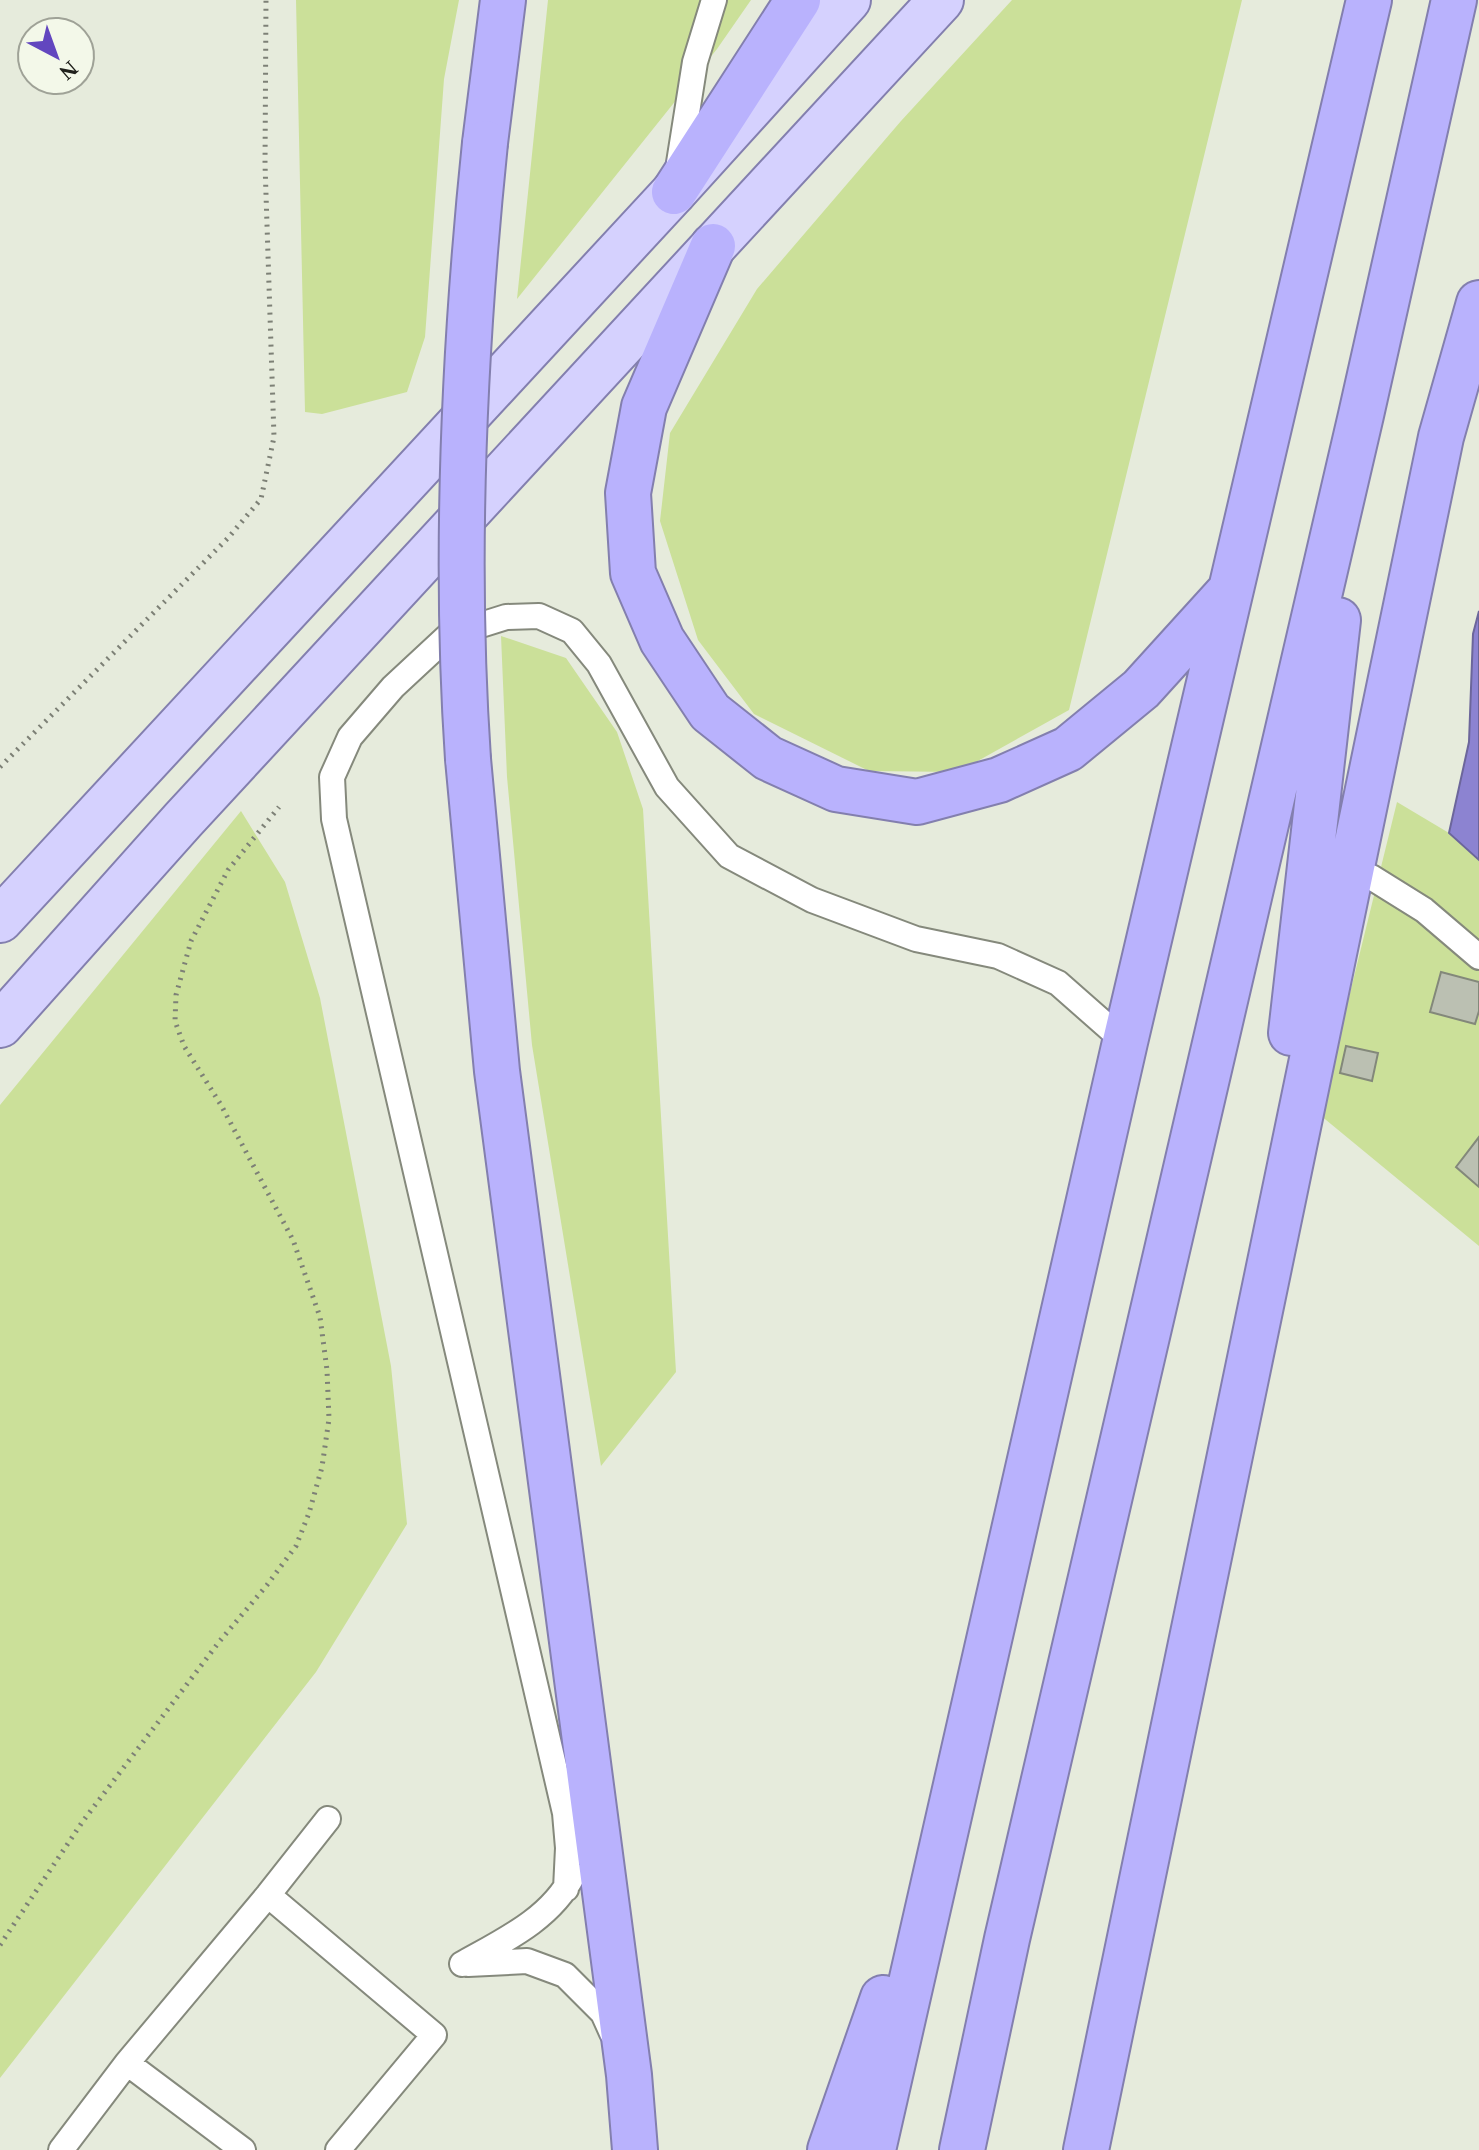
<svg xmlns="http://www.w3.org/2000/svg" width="1479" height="2150" font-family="Georgia,serif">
<rect width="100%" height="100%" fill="#e6ebdc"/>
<path fill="#cbe099" d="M296 0H459L444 79 425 337 407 392 322 414 305 412Z
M548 0H751L717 49 517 299Z
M1012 0H1242L1069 710 958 772 869 771 754 714 698 640 660 521 670 433 757 289 901 121Z
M501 636 566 658 617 732 643 809 676 1372 601 1466 532 1045 507 777Z
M1397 802 1449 833 1479 860V1246L1320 1115Z
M241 811 285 882 320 998 391 1366 407 1524 316 1672 0 2078V1105Z"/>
<path fill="#8c83d1" stroke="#6c669b" stroke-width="2" d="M1479 611V860L1449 833 1469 742 1473 634Z"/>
<path fill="#bbc0b2" stroke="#83887a" stroke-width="2" d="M1441 972 1479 982V1011L1475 1024 1430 1012Z
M1346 1046 1378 1053 1372 1081 1340 1073Z
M1479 1137V1187L1456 1167Z"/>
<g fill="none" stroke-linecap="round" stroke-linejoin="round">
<g stroke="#85897c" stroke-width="28">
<path id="lane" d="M678 169 695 62 714 0
M1371 877 1424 910 1479 957
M566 1889 568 1848 565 1813 334 819 332 777 350 737 393 687 449 635 506 617 539 616 572 631 599 664 667 787 729 856 812 900 916 939 998 956 1058 983 1125 1042
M268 1895 434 2035 338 2150
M462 1964C503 1941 551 1919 573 1875
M468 1964 527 1961 565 1975 603 2013 612 2033
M127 2063 243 2150
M61 2150 127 2063 268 1895 328 1819"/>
</g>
<g stroke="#837fae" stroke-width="48">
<path id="primary" d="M0 920 674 192 848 0
M0 1025 183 820 941 0"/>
</g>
<g stroke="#837fae" stroke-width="48">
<path id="highway" d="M485 143 503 0
M674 192 798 0
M713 246 644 407 628 493 633 573 662 640 710 712 768 758 836 789 917 802 999 780 1068 749 1141 689 1230 591
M468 759 497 1071 629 2075 635 2150
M1291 1033 1338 620
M830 2150 883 1998
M873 2150 1125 1042 1369 0
M962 2150 1007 1939 1361 415 1454 0
M1086 2150 1441 437 1479 303"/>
</g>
<path stroke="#7d8076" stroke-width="5" stroke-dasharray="2 6" stroke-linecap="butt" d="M0 767 228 538 261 499 274 437 265 164 266 0
M0 1945 83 1821 219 1642 267 1585 296 1546 309 1513 322 1467 329 1419 327 1370 320 1317 293 1240 221 1105 184 1046 175 1021 176 995 191 941 228 870 279 807"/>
<use href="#lane" stroke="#fff" stroke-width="24"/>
<use href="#primary" stroke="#d5d1fe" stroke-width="44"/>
<use href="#highway" stroke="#b9b2fd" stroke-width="44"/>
<g stroke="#837fae" stroke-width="48" stroke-linecap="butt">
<path id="highway-bridge" d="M468 759C454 554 464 347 485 143"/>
</g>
<use href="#highway-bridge" stroke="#b9b2fd" stroke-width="44"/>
</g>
<g transform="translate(56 56) rotate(139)"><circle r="38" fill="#f3f8e9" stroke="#9fa297" stroke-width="2"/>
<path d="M0-6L14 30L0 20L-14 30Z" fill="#6246bf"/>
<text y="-12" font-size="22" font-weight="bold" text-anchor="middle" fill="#20211c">N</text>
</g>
</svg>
